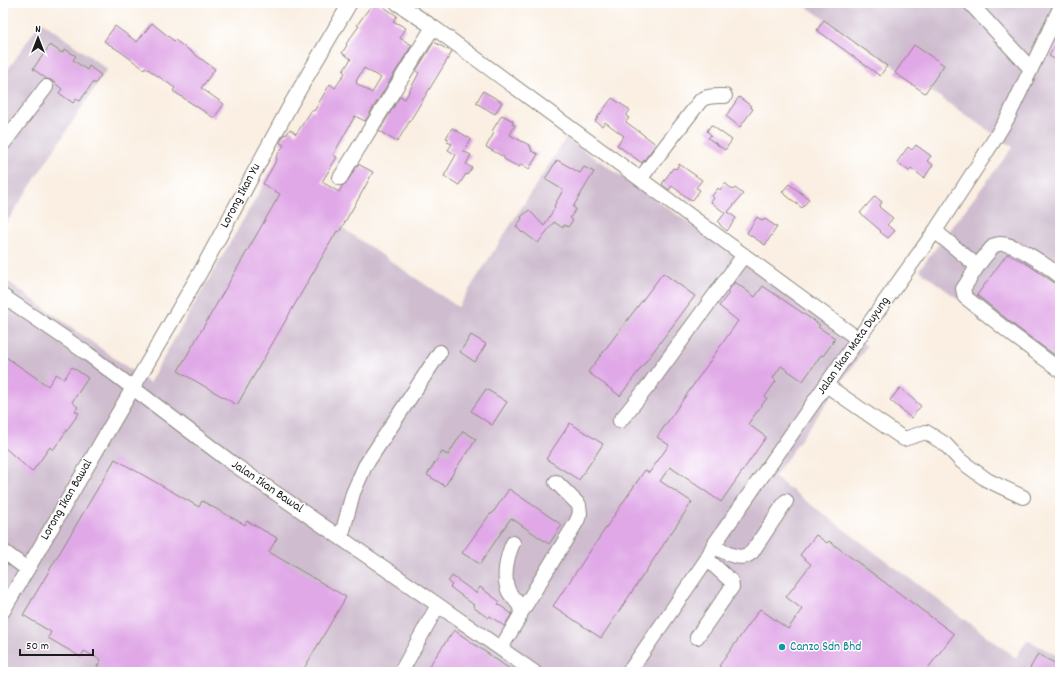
<svg xmlns="http://www.w3.org/2000/svg" width="1063" height="675" font-family="Dekko,sans-serif">
<rect width="100%" height="100%" fill="#fff"/>
<filter id="ink" filterUnits="userSpaceOnUse"><feTurbulence type="fractalNoise" baseFrequency=".025" numOctaves="2"/><feDisplacementMap in="SourceGraphic" scale="8" xChannelSelector="R" yChannelSelector="G"/><feConvolveMatrix kernelMatrix="1 2 1 2 8 2 1 2 1" color-interpolation-filters="sRGB"/></filter>
<filter id="wash" filterUnits="userSpaceOnUse"><feTurbulence type="fractalNoise" baseFrequency=".012" numOctaves="4" result="noise"/><feDisplacementMap in="SourceGraphic" scale="16" xChannelSelector="R" yChannelSelector="G"/><feGaussianBlur stdDeviation="0.9" result="paint"/><feColorMatrix in="noise" values="0 0 0 0 0 0 0 0 0 0 0 0 0 0 0 0 0 1.4 0 .05"/><feComposite in="paint" operator="in"/></filter>
<g filter="url(#wash)">
<rect width="100%" height="100%" fill="#faefe2"/>
<path fill="#cfbdcf" d="M801 3H1060V375L919 270 1013 147Z
M41 21 107 69 3 228V77Z
M566 138 867 346 774 477 1016 658 1027 640 1060 657V672H3V278L149 383 268 177 458 307Z"/>
<g id="blocks">
<path fill="#e0a8e7" fill-rule="evenodd" d="M373 3H378L397 16 393 21 406 28 400 38 412 45 365 121 355 116 333 155 337 157 322 182 339 192 342 186 347 182 358 164 373 172 360 196 339 232 337 231 237 405 178 371 280 194 263 184 277 159 276 157 284 145 280 143 284 134 286 135 290 129 296 134 312 110 314 111 330 84 335 88 345 73 343 71 351 59 342 53 347 45 346 44 359 26 357 25ZM364 68 381 78 372 93 356 83 357 81H356Z
M824 20 887 66 880 76 817 30Z
M152 23 174 41 175 40 215 69 201 88 224 104 214 118 173 91 175 88 145 67 144 69 121 52 104 41 115 26 137 42Z
M1060 37V62L1049 56Z
M434 42 452 52 397 142 379 131 380 130 400 96 405 99 419 73 416 71Z
M50 45 62 53 65 49 76 56 73 60 87 70 89 66 101 75 95 84 93 82 80 101 76 99 73 103 59 93 62 89 51 80 47 79 33 69Z
M914 45 944 65 925 93 895 73Z
M483 91 502 102 495 114 476 103Z
M739 97 751 106 750 107 753 109 740 127 726 116Z
M612 98 630 110 626 116 629 118 626 122 656 144 642 163 617 145 624 136 605 122 602 126 595 121Z
M502 115 513 121 512 124 515 125 510 135 531 146 530 148 532 149 531 151 538 154 529 169 521 164 519 167 504 159V157L486 147 494 133 492 131Z
M711 125 732 140 725 150 708 138 711 135 707 131Z
M452 128 471 139 463 151 471 155 466 164 472 168 467 175 466 174 459 185 444 176 456 155 448 150 452 144 447 142 449 139 446 138Z
M916 145 931 156 927 161 933 165 924 178 911 168 909 171 897 162 908 147 912 150Z
M557 160 580 173 584 167 594 172 573 207 576 209 570 218 573 220 568 227 564 225 563 228 554 222 538 243 523 232 522 233 516 226 522 219 521 217 529 210 544 226 555 207 554 206 563 190 545 179Z
M679 164 702 180 696 188 700 190 692 201 672 186 669 190 662 184 673 168 676 169Z
M725 183 733 190 735 188 743 194 728 212 736 218 727 231 720 225V224L718 222 725 213 711 202 714 198 712 196 718 188 720 190Z
M789 184 809 199 802 208 782 192Z
M875 196 882 202 879 207 893 218 887 225 895 231 888 238 880 232 881 231 860 213Z
M757 217 763 221 765 219 777 227 765 245 747 233Z
M1007 254 1024 262 1055 283 1060 284V359L1019 329 977 295Z
M663 273 695 296 620 396 588 372Z
M735 282 755 297 763 286 820 325 818 327 835 338 833 341H834L823 356 821 355 803 381 781 366 773 378 776 381 765 397 767 398 748 424 766 437 721 502 670 467 660 481 692 502 601 638 553 606 645 470 649 473 669 445 657 437 738 321 719 306 729 293 727 292Z
M471 335 486 344 475 362 460 352Z
M3 355 48 386 56 374 64 379 72 367 88 378 72 402 78 407 75 411 79 413 53 450 50 447 32 472 3 446Z
M900 388 921 406 911 418 890 400Z
M486 389 507 402 492 425 471 411Z
M570 423 603 444 579 480 546 459Z
M463 431 476 439 467 454 466 453 445 486 427 475 442 452 448 455Z
M115 459 199 507 202 501 245 525 247 521 277 538 269 552 346 597 302 672H107L97 667 101 660 84 651 81 657 48 638 51 632 23 615Z
M509 489 562 525 549 544 511 518 480 564 462 553 490 514H492Z
M816 535 827 543 829 541 954 634 925 672H728L719 666 760 609 788 629 802 609 786 597 811 564 800 555Z
M452 576 476 593 480 587 500 602 498 604 512 614 504 626 490 616 488 618 473 607 474 605 450 587 452 585 448 582Z
M454 630 514 672H425Z
M1038 654 1060 666V672H1028Z"/>
</g>
</g>
<g filter="url(#ink)">
<use href="#blocks" fill-opacity="0" stroke="#8b867f" stroke-width="1"/>
<g fill="none" stroke-linecap="round" stroke-linejoin="round">
<g stroke="#8b867f" stroke-width="16">
<path id="minor" d="M397 3 433 27 858 339
M970 3 1031 69
M3 144 46 87
M340 178 433 27
M640 179 701 100C708 95 717 96 725 96
M935 231 977 266
M1060 276C1048 267 1010 238 995 245 992 247 989 251 987 254 977 265 971 277 963 289L965 297 1014 336 1060 370
M3 296 88 354 232 463 438 605 534 672
M826 385 904 439 926 432 945 444 961 461 987 480 1023 497
M620 421 649 385 744 255
M341 538 353 493 365 466 440 352
M713 546C725 552 740 563 752 552L786 501
M3 551 27 569
M3 611 201 271 292 102 350 3
M522 611 577 521 580 513 579 505 556 482
M697 637 732 587 731 581 707 559
M501 648 520 616C523 604 514 601 509 592 502 578 507 556 513 543
M401 672 438 605
M629 672 707 559 713 546 858 339 935 231 991 145 1008 117 1060 8"/>
</g>
<use href="#minor" stroke="#fff" stroke-width="14"/>
</g>
</g>
<circle fill="#0f9aa8" stroke="#fff" stroke-width="1.5" cx="782" cy="647" r="4"/>
<g text-anchor="middle" dominant-baseline="central" stroke-width="3" stroke-linejoin="round" paint-order="stroke">
<g font-size="13" fill="#1c1c1c" stroke="#fff">
<text transform="translate(241 196) rotate(-62)">Lorong Ikan Yu</text>
<text transform="translate(854 346) rotate(-55)">Jalan Ikan Mata Duyung</text>
<text transform="translate(267 487) rotate(34)">Jalan Ikan Bawal</text>
<text transform="translate(67 500) rotate(-60)">Lorong Ikan Bawal</text>
</g>
<g font-size="13" fill="#0d838f" stroke="#fff" text-anchor="start">
<text x="790" y="647">Canzo Sdn Bhd</text>
</g>
</g>
<rect width="1063" height="675" fill="none" stroke="#fff" stroke-width="16"/>
<g transform="translate(38 38)" stroke="#ffffff" stroke-width="3" paint-order="stroke">
<path d="M0-3L7 15L0 10L-7 15Z" fill="#1c1c1c"/>
<text y="-6" font-size="11" font-weight="bold" text-anchor="middle" fill="#1c1c1c">N</text>
</g>
<path d="M20 649v6h73v-6" fill="none" stroke="#1c1c1c" stroke-width="2"/>
<text x="26" y="649" font-size="12" fill="#1c1c1c" stroke="#ffffff" stroke-width="3" paint-order="stroke">50 m</text>
</svg>
